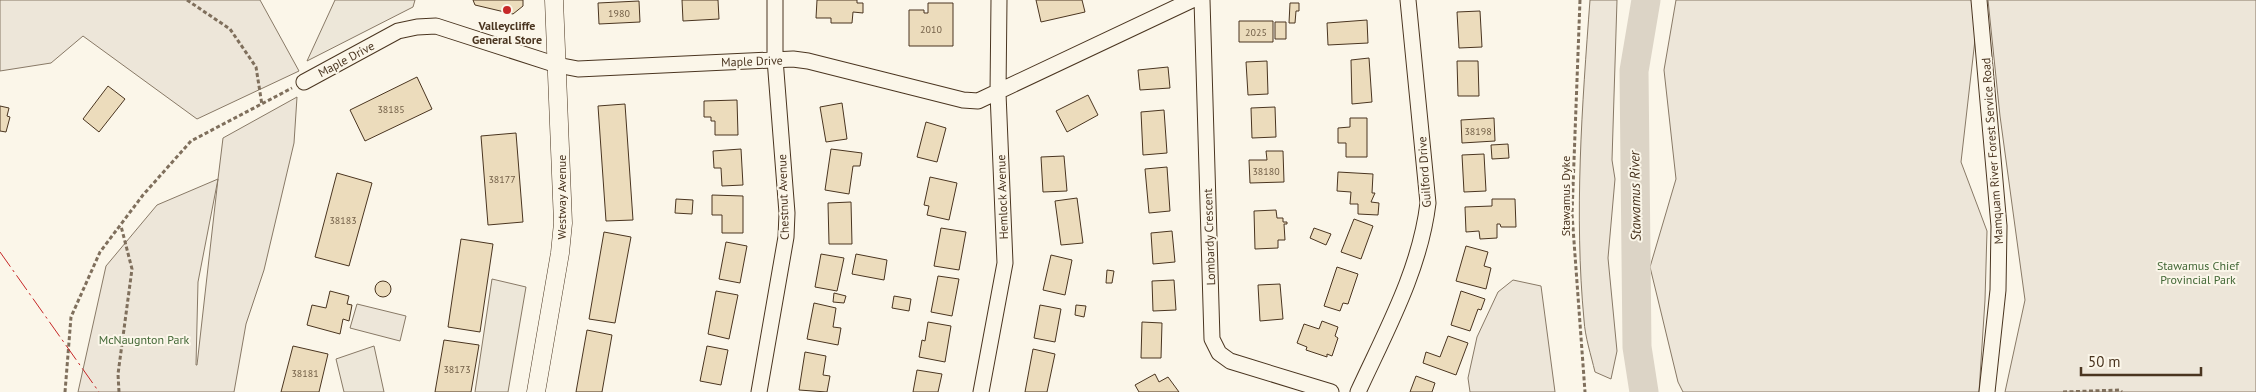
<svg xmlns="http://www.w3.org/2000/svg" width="2256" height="392" font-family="'PT Sans',sans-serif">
<rect width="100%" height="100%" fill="#fbf6e9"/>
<path fill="#ede6d9" stroke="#887966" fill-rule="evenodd" d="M0 0H260L299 71 197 119 83 36 51 63 0 71Z
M1590 0H1617L1612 160 1615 179 1608 258 1617 351 1611 379 1595 372C1591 355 1585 337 1584 320 1574 214 1582 106 1590 0Z
M1676 0H1972L1976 31 1961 162 1987 231 1985 300 1979 392H1683L1678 382 1650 267 1676 179 1664 70Z
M1988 0H2256V392H2005L2025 300 2000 116Z
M297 97 294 143 264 270 246 324 234 392H78L106 266 157 205 218 179 223 138ZM218 179 197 365H196L198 282Z
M1513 280 1541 286 1555 392H1470L1468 378 1477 337 1498 292Z
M357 304 406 316 400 341 350 328Z"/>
<path fill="#ede7d9" stroke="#887966" d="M335 0H415L413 7 307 61Z
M492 279 526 287 508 392H475Z
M374 346 384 392H344L336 359Z"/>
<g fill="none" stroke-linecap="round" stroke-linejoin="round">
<path stroke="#dcd4c6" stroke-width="29" d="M1644 392 1637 347 1634 71 1646 0"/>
</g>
<path fill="#ecdcbc" stroke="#4a3520" d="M473 0H523V6L513 14 475 5Z
M682 0H718L719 19 683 21Z
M817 0H857V3H863V13L853 12 852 23H831V18H816Z
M1036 0H1082L1085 12 1041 22Z
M639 1 640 22 599 24 598 3Z
M928 3H953V46H909V10H924V13H928Z
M1290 3H1299V11H1296L1295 23H1289Z
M1480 11 1482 47 1459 48 1457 12Z
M1367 20 1368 43 1328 45 1327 23Z
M1239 21H1273V42H1239Z
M1275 22H1286V39H1275Z
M1369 58 1372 102 1352 104 1351 60Z
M1267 61 1268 94 1248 95 1246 62Z
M1457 61H1478L1479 96H1458Z
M1168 67 1170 88 1140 90 1138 70Z
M417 77 432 109 365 141 350 110Z
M108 86 125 99 99 132 83 119Z
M1088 95 1098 115 1067 132 1056 111Z
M737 100 738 135H715V121H711V117H704V101Z
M842 103 847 139 826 142 820 107Z
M625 104 633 220 606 221 598 106Z
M0 106 9 108 7 116 10 117 6 132 0 131Z
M1275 107 1276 137 1252 138 1251 108Z
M1164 110 1167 153 1143 155 1141 112Z
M1350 118H1367V157H1346V143H1338V128L1350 127Z
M1494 118 1495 141 1462 143 1461 120Z
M926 122 946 128 937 162 917 157Z
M516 133 523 222 488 225 481 136Z
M1508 144 1509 158 1492 159 1491 145Z
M741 149 743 185 722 186 721 168H714L713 151Z
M831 149 862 153 860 166H853L849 194 825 190Z
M1266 151H1283L1284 182 1250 183 1249 160H1267Z
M1484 154 1486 191 1464 192 1462 155Z
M1064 156 1067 191 1043 192 1041 157Z
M1167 167 1170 211 1149 213 1145 169Z
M1338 172 1373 174 1372 193H1375L1371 202 1379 203 1378 215 1358 214V204H1350L1351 192 1337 191Z
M337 173 372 183 349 266 315 257Z
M930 177 957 183 949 220 927 215 929 206 924 205Z
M712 195 743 196V233H722V215H712Z
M1077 198 1083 243 1061 245 1055 201Z
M676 199 693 200 692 214 675 213Z
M1492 199H1515L1516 227H1501L1500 224H1497V238L1480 239 1479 231 1466 232 1465 207 1492 206Z
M851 202 852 244H829L828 203Z
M1276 210 1277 218H1283V222H1287V224H1284L1285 240H1278V248L1255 249 1254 211Z
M1354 219 1373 226 1361 259 1341 252Z
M941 228 966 232 959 270 934 266Z
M1314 228 1331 234 1326 245 1310 238Z
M1172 231 1175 262 1153 264 1151 233Z
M604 232 631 237 615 323 589 319Z
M461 239 493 244 480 332 448 327Z
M726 242 747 246 740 283 719 279Z
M1466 246 1488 252 1484 266 1491 268 1486 289 1456 281Z
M821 254 844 258 837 291 815 287Z
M856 254 887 260 884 280 852 274Z
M1051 255 1072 260 1065 295 1043 290Z
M1337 267 1358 274 1348 304 1343 303 1340 311 1324 306Z
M1107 270 1114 271 1112 283H1106Z
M938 276 959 279 952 316 931 312Z
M1174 280 1176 310 1153 311 1152 281Z
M375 289a8 8 0 1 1 16 0a8 8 0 1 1-16 0Z
M1280 284 1283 319 1260 321 1258 285Z
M330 291 349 296 347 304 352 305 349 321 343 319 340 334 307 325 312 305 326 308Z
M716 291 738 295 729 339 708 334Z
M1461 291 1485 299 1481 310 1478 309 1470 331 1451 325Z
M834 293 846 296 844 303 833 302Z
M894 296 911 299 909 311 892 308Z
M814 303 836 308 833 327 841 328 838 345 807 339Z
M1040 305 1061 309 1055 342 1034 338Z
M1076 305 1086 306 1084 317 1075 315Z
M1322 321 1338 327 1335 336 1338 338 1332 356 1327 354V357L1306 350 1307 347 1297 343 1304 324 1319 329Z
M928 322 951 326 945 362 919 357 922 340 925 341Z
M1142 322 1162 323 1161 358H1141Z
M587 330 612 335 602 392H576Z
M1448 336 1468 343 1456 375 1423 363 1426 352 1440 357Z
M444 340 479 345 471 392H435Z
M293 346 328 354 319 392H281Z
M707 346 728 350 721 385 700 381Z
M1033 349 1055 354 1047 392H1025Z
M805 352 826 356 823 375 830 376 827 392 799 390Z
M917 370 942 374 938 392H913Z
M1155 374 1159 382 1168 377 1179 392H1139L1135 385Z
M1416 376 1435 383 1432 392H1410Z"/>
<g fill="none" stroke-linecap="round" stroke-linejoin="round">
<g stroke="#4a3520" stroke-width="17">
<path id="minor" d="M1202 0 1212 339 1219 353 1230 361 1331 392
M1979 0 1999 226 1998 290 1987 392
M304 82 398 31 417 27 436 26 557 65 578 69 793 59 808 61 963 100 978 101 1192 0
M759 392 786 237 787 213 775 59V0
M981 392 1005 263 998 93 999 0
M1358 392C1386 331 1420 270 1428 203L1408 0"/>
</g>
<g stroke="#4a3520" stroke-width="19">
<path id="tertiary" d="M536 392 560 253 563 223 554 0"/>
</g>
<path stroke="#7f6f5c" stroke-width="3" stroke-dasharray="4 2.5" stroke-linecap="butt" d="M187 0 230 29 256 67 262 105
M1580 0 1572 214 1585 392
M65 392 71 317 100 252 143 195 191 141 292 88
M119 392 118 374 132 269 121 226
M2063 392 2119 390 2122 392"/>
<use href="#minor" stroke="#fbf6e9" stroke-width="15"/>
<use href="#tertiary" stroke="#fbf6e9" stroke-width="18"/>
<path stroke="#c62828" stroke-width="1" stroke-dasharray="18 4 2.5 4" stroke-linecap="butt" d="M0 252 99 392"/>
</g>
<circle fill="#c62828" stroke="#fbf6e9" stroke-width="2" cx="507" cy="10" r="5"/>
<g text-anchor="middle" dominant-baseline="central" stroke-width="4" stroke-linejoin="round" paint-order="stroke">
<g font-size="10" fill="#725f47">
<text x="619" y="13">1980</text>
<text x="931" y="29">2010</text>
<text x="1256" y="32">2025</text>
<text x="391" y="109">38185</text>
<text x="1478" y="131">38198</text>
<text x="1266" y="171">38180</text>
<text x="502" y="179">38177</text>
<text x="343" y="220">38183</text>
<text x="457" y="369">38173</text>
<text x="305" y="373">38181</text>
</g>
<g font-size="12" font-weight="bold" fill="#4a3520" stroke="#fbf6e9">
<text x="507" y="25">Valleycliffe<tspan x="507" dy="14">General Store</tspan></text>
</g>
<g font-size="12" fill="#4a3520" stroke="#fbf6e9">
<text transform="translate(346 59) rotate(-28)">Maple Drive</text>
<text transform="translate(752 61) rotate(-2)">Maple Drive</text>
<text transform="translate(1992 151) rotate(-94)">Mamquam River Forest Service Road</text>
<text transform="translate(1424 172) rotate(-94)">Guilford Drive</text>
<text transform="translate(1565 196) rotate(-90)">Stawamus Dyke</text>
<text transform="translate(561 197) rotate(-90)">Westway Avenue</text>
<text transform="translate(783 197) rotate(-92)">Chestnut Avenue</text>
<text transform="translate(1002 197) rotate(-92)">Hemlock Avenue</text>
<text transform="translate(1209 237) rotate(-92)">Lombardy Crescent</text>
</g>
<g font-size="12" fill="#436837" stroke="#fbf6e9">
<text x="2198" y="265">Stawamus Chief<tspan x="2198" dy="14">Provincial Park</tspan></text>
<text x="144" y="339">McNaugnton Park</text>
</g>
<g font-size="14" font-style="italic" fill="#4a3520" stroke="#fbf6e9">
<text transform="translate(1635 196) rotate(-91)">Stawamus River</text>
</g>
</g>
<path d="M2081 367v8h120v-8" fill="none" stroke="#4a3520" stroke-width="2.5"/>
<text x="2088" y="367" font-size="15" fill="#4a3520" stroke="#fbf6e9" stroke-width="4" paint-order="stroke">50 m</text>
</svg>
